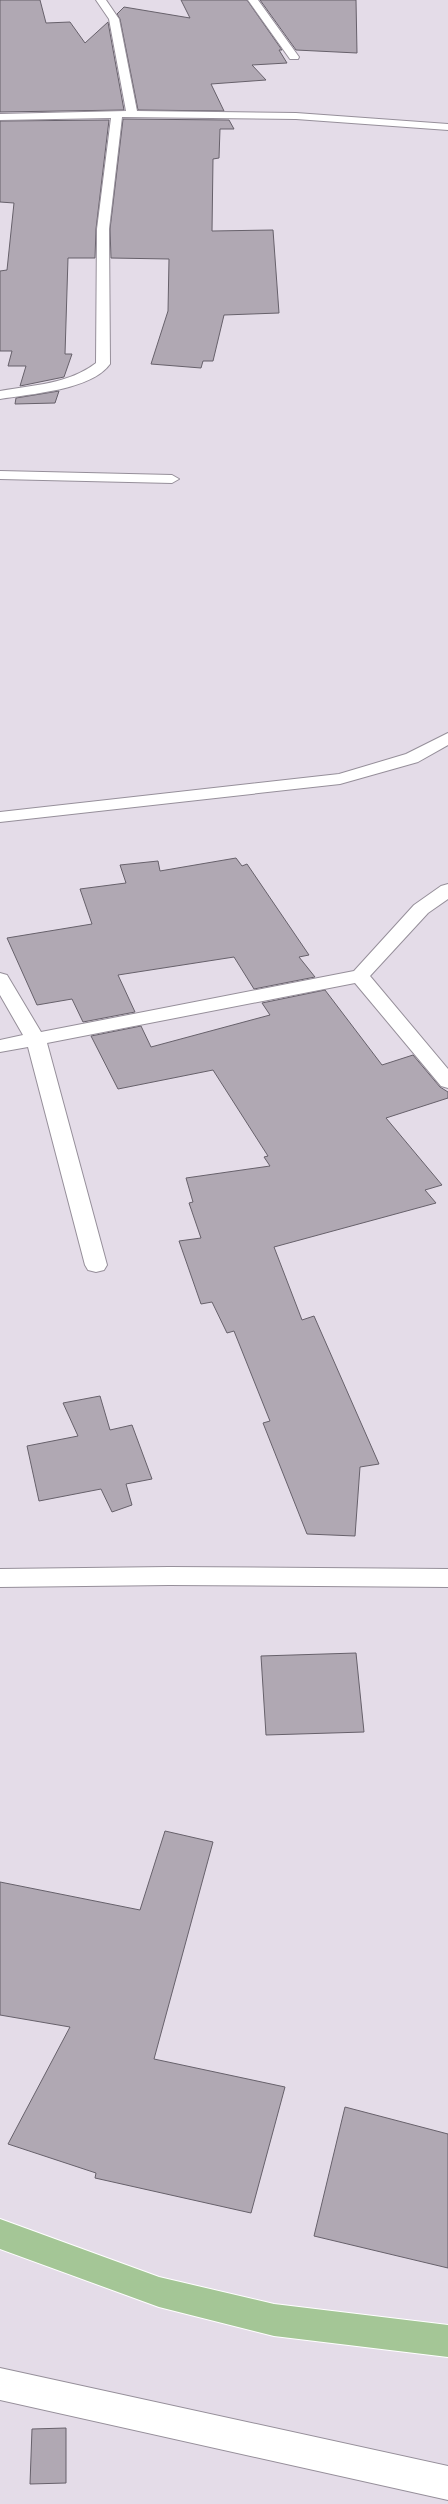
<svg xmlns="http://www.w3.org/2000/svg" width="448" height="2504" font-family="'Nunito Sans',sans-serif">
<rect width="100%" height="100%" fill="#e4dce8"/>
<path fill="#b0a8b3" stroke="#67616b" d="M0 0H40L46 23 70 22 85 43 108 22 124 110 0 112Z
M181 0H247L282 50H279L287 63 252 65 266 80 211 84 224 111 138 110 120 19 117 14 124 7 190 18Z
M260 0H356L357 53 296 50Z
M123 119 229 120 234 129H220L219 158 213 159 212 231 273 230 279 313 224 315 213 361H203L201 368 151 364 168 311 169 259 111 258 110 229Z
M109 120 96 229 95 258H68L65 354H72L64 377 20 386 26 366H8L12 351H0V271L7 270 14 203 0 202V121Z
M59 391 55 403 15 404 16 398Z
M236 858 242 866 247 864 309 955 299 957 315 977 254 989 234 957 118 975 135 1012 83 1022 72 999 37 1005 7 938 92 924 80 889 126 883 120 865 158 861 160 871Z
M325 990 382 1065 413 1055 440 1087 448 1092V1098L386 1118 442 1185 425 1190 436 1203 274 1247 302 1320 314 1316 379 1464 360 1467 355 1536 307 1534 263 1423 270 1421 234 1331 227 1333 212 1302 201 1304 179 1241 201 1238 189 1203 193 1202 186 1178 270 1166 264 1157 268 1156 213 1070 118 1089 91 1036 141 1026 151 1047 270 1015 262 1003Z
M100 1396 110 1430 132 1425 152 1479 126 1484 132 1505 112 1512 101 1489 39 1501 27 1446 78 1436 63 1403Z
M356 1653 364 1732 266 1735 261 1656Z
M165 1831 213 1842 154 2059 285 2087 251 2213 95 2178 96 2173 8 2144 70 2027 0 2015V1882L140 1910Z
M345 2107 448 2134V2268L314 2236Z
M66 2428V2483L30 2484 32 2429Z"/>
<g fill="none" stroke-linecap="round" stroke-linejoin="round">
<g stroke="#968f9a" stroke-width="2">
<path id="service" d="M0 471 172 475 179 479 172 483 0 479Z"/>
</g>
<g stroke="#968f9a" stroke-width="2">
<path id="minor" d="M96 0H106L119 19 137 111 296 113 448 124V130L296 119 122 117 109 229 110 364C92 390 29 394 0 399V391C33 385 69 384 96 363L97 229 111 118 0 120V114L126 111 109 19Z
M248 0H258L299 57 298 59H290Z
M448 733V745L418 762 340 784 0 822V812L339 774 406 754Z
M448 884V899L428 913 370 976 448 1069V1088L441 1086 355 983 47 1043 107 1265 104 1270 96 1272 88 1270 85 1265 28 1047 0 1052V1040L23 1035 0 995V973L7 975 41 1032 354 971 414 905 441 886Z
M169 1567 448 1569V1587L169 1585 0 1587V1569Z
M0 2368 448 2466V2500L0 2400Z"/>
</g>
<g stroke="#fff" stroke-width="2">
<path id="trunk" d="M0 2219 159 2277 274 2304 448 2325V2357L274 2336 159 2307 0 2249Z"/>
</g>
<use href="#service" fill="#fff" fill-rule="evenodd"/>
<use href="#minor" fill="#fff" fill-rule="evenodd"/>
<use href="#trunk" fill="#a4c696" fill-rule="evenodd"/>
</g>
</svg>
